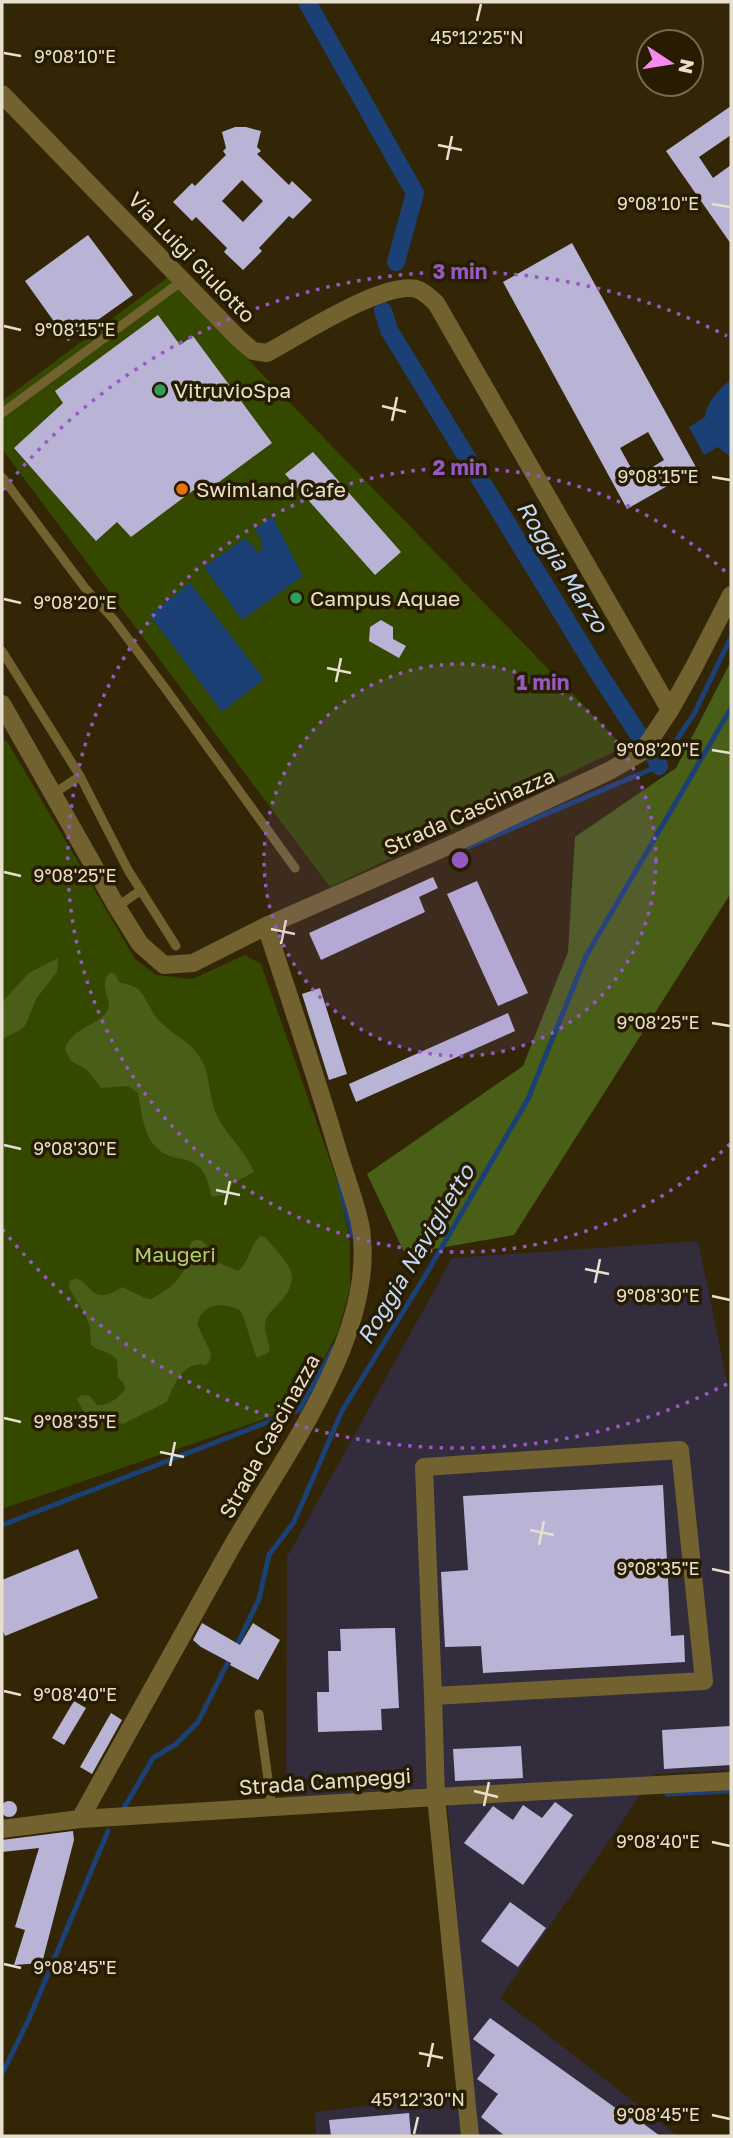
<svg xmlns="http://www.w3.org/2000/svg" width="733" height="2138" font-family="'Golos Text',sans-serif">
<rect width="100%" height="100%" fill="#322607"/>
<path fill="#322c3c" d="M698 1241 731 1401V1770L655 1774 500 1998 678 2136H316L315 2112 473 2093 446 1787 286 1797 287 1557 452 1258Z"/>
<path fill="#354800" d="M168 277 624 747 330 887 2 449V401Z
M2 738 8 743 135 959 156 975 192 979 245 955 261 964 339 1186 350 1243V1288L338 1332 297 1408 2 1509Z"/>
<path fill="#495e16" d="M731 661V893L514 1235 405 1254 367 1174 523 1066 568 952 575 837 676 768Z
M58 958 57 972 36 999 26 1024 22 1029 2 1039V1002L29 973Z
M111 972 116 975 119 982C125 984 134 985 139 990 146 997 150 1009 156 1017 172 1037 190 1038 202 1061 212 1080 208 1103 221 1123 232 1140 246 1153 254 1172L232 1184 224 1195 212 1197C208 1187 208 1174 199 1167 192 1160 182 1159 173 1157 144 1149 143 1119 138 1093L128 1086 101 1088 87 1070 71 1061 65 1050C70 1029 93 1028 106 1013 116 1001 95 986 111 972Z
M260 1236 266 1238C288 1264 306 1277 276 1306 271 1311 265 1318 265 1325 264 1335 271 1342 269 1352L257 1358C250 1342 248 1326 240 1310 222 1302 203 1303 197 1324L211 1353 210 1360 206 1365C184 1360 174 1384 167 1402L123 1424 85 1414 77 1399 81 1395 90 1396 97 1405C108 1406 119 1398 125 1389L123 1382 118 1378 117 1360C108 1349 100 1353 91 1345L90 1327 86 1316 69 1288 70 1281C86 1272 86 1297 105 1295 111 1294 117 1290 122 1287L145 1298 151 1299C165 1291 182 1281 186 1264 188 1257 188 1250 191 1242 206 1233 208 1252 215 1261L238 1271C250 1262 249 1247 260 1236Z"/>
<path fill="#1b4075" d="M731 379V457L718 447 704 455 689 427 705 417C706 402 721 388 731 379Z
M272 516 303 576 242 620 204 567 245 538 259 553 262 550 261 539 255 530Z
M190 583 264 679 222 712 150 615Z"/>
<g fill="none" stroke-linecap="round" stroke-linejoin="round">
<path stroke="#1b4075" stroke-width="5" d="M468 847 659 766 694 714 731 637
M339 1182 353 1236
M2 1525 299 1410 334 1347
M235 1649 259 1599 269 1555 294 1522 342 1411 425 1276 528 1099 586 956 731 708
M667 1794 731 1791
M124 1808 153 1758 176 1744 198 1722 230 1658
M2 2074 29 2019 108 1831"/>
<path stroke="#1b4075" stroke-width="18" d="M307 2 415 193 396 262
M383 311 389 330 596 669 640 737
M653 753 659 766"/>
</g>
<path fill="#b9b4d6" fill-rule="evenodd" d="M731 106V135L699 157 713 178 731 165V244L666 151Z
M235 127H246L261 131 257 147 261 151 257 154 289 185 292 181 312 200 293 219 289 216 259 248 262 251 243 270 224 252 227 248 196 217 192 221 173 202 192 183 195 186 226 155 223 151 226 148 222 132ZM242 180 263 201 243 222 222 201Z
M88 235 133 295 68 341 25 281Z
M572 243 697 469 627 509 503 282ZM648 432 664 460 636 477 620 448Z
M158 315 180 345 193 336 272 443 204 493 199 486 131 537 117 522 96 541 14 448 63 403 55 391Z
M313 452 401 552 375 575 285 474Z
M381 620 393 627V639L406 646 399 658 369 641 370 627Z
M433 877 438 888 419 897 425 912 321 960 309 933Z
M477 881 528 993 498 1006 447 894Z
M320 988 347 1074 329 1080 302 994Z
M508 1013 515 1031 356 1102 349 1084Z
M663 1485 671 1636 684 1635 685 1662 483 1673 481 1646 445 1647 441 1572 468 1570 463 1496Z
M78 1549 98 1598 5 1636 2 1628V1580Z
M202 1623 240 1645 253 1623 280 1640 258 1680 230 1665 231 1663 201 1647 193 1640Z
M388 1628H395L399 1708 381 1709 382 1730 318 1732 317 1692H329L328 1651H341L340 1629Z
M74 1701 86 1708 64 1745 52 1738Z
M111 1713 122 1720 92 1774 80 1767Z
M731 1726V1765L664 1769 662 1730Z
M521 1746 523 1778 455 1781 453 1749Z
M1 1809a8 8 0 1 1 16 0a8 8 0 1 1-16 0Z
M555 1802 573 1815 523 1885 464 1843 493 1806 513 1820 523 1805 542 1818Z
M73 1831 74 1840 42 1963 14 1965 25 1930 15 1927 39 1848 2 1852V1840Z
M510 1902 546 1928 518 1967 481 1941Z
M490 2018 631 2119 633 2116 660 2136H505L481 2117 498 2094 477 2079 495 2055 473 2039Z
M409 2113 411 2136H331L329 2120Z"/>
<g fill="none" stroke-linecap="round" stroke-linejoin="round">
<path stroke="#716230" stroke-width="9" d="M2 413 182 281
M2 477 85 588 114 620 165 688 295 868
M2 651 80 776 128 870 176 946
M53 794 80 776
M117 907 141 890
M259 1714 272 1808"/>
<path stroke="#716230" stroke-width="18" d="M2 94 238 338 253 351 267 353C297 337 389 277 419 290 425 292 431 299 436 303L670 710
M2 704 117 907 140 944 164 965 193 963 266 926 457 842 609 771 642 752 670 710 693 669 731 595
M433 1696 424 1467 680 1450 704 1681 433 1696 436 1797 470 2136
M80 1819C129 1731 178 1643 227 1555 278 1463 377 1338 361 1229 357 1204 344 1173 337 1148 315 1073 290 1000 266 926
M2 1829 80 1819 436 1797 731 1781"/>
</g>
<path fill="none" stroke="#e8e0cf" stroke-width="2.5" d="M477 21 481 4M4 53 21 56M438 145 462 150M447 160 452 136M712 204 730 207M4 326 21 330M382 406 406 412M392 421 397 397M712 477 730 480M4 599 21 603M327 668 351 673M336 682 341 658M712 750 730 753M4 872 21 876M271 929 295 934M281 944 286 920M712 1023 730 1026M4 1145 21 1149M216 1190 240 1195M225 1205 230 1181M585 1269 609 1274M595 1283 600 1259M712 1296 730 1300M4 1418 21 1422M160 1452 184 1457M170 1466 175 1442M530 1530 554 1535M539 1545 544 1521M712 1569 730 1573M4 1691 21 1695M474 1791 498 1797M484 1806 489 1782M712 1842 730 1846M4 1964 21 1968M419 2053 443 2058M428 2067 433 2043M712 2115 730 2119M414 2134 418 2117"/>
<circle cx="460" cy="860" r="196" fill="#9659c3" fill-opacity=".12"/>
<g fill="none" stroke="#9659c3" stroke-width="3.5" stroke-dasharray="3.5 7">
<circle cx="460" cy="860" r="196"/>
<path d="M730 1144A392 392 0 1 1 730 576"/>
<path d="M727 1384A588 588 0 0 1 3 1230M3 490A588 588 0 0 1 727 336"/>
</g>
<g fill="#2e9e5b" stroke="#281c00" stroke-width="2.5">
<circle cx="160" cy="390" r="7"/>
<circle cx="296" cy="598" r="7"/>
</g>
<circle fill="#e8710a" stroke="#281c00" stroke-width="2.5" cx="182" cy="489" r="7"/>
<g text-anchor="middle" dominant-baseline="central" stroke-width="7" stroke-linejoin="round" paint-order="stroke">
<g font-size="21" fill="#e8e0cf" stroke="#281c00">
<text transform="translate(192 257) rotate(46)">Via Luigi Giulotto</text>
<text transform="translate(469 811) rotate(-24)">Strada Cascinazza</text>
<text transform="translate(269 1436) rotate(-61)">Strada Cascinazza</text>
<text transform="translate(325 1781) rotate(-4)">Strada Campeggi</text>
</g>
<g font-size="21" fill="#e8e0cf" stroke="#281c00" text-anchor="start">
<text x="174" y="390">VitruvioSpa</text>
<text x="196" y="489">Swimland Cafe</text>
<text x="310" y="598">Campus Aquae</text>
</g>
<g font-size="21" fill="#adcf6e" stroke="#281c00">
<text x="175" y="1254">Maugeri</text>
</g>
<g font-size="23" font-style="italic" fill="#c1d8f9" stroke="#281c00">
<text transform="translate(563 566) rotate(58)">Roggia Marzo</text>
<text transform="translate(415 1254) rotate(-59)">Roggia Naviglietto</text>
</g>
</g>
<g font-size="18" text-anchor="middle" fill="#e8e0cf" stroke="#281c00" stroke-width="7" stroke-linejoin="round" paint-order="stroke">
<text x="477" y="44">45°12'25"N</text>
<text x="75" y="63">9°08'10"E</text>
<text x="658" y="210">9°08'10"E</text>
<text x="75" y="336">9°08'15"E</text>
<text x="658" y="483">9°08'15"E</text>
<text x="75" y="609">9°08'20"E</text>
<text x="658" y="756">9°08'20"E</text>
<text x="75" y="882">9°08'25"E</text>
<text x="658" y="1029">9°08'25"E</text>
<text x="75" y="1155">9°08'30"E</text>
<text x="658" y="1302">9°08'30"E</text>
<text x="75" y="1428">9°08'35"E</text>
<text x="658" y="1575">9°08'35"E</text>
<text x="75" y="1701">9°08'40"E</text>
<text x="658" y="1848">9°08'40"E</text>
<text x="75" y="1974">9°08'45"E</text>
<text x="418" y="2106">45°12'30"N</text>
<text x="658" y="2121">9°08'45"E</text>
</g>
<circle cx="460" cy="860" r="10" fill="#9659c3" stroke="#281c00" stroke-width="3.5"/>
<g font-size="21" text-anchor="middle" font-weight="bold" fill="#9659c3" stroke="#281c00" stroke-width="7" stroke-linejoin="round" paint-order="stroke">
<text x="460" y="279">3 min</text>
<text x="460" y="475">2 min</text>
<text x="543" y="690">1 min</text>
</g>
<rect width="733" height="2138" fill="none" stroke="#e8e0cf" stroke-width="7"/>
<g transform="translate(670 63) rotate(102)"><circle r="33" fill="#281c00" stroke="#756a53" stroke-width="2"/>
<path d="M0-5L12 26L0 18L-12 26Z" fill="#f589ef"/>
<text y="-10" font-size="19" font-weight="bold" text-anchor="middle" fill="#e8e0cf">N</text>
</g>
</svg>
